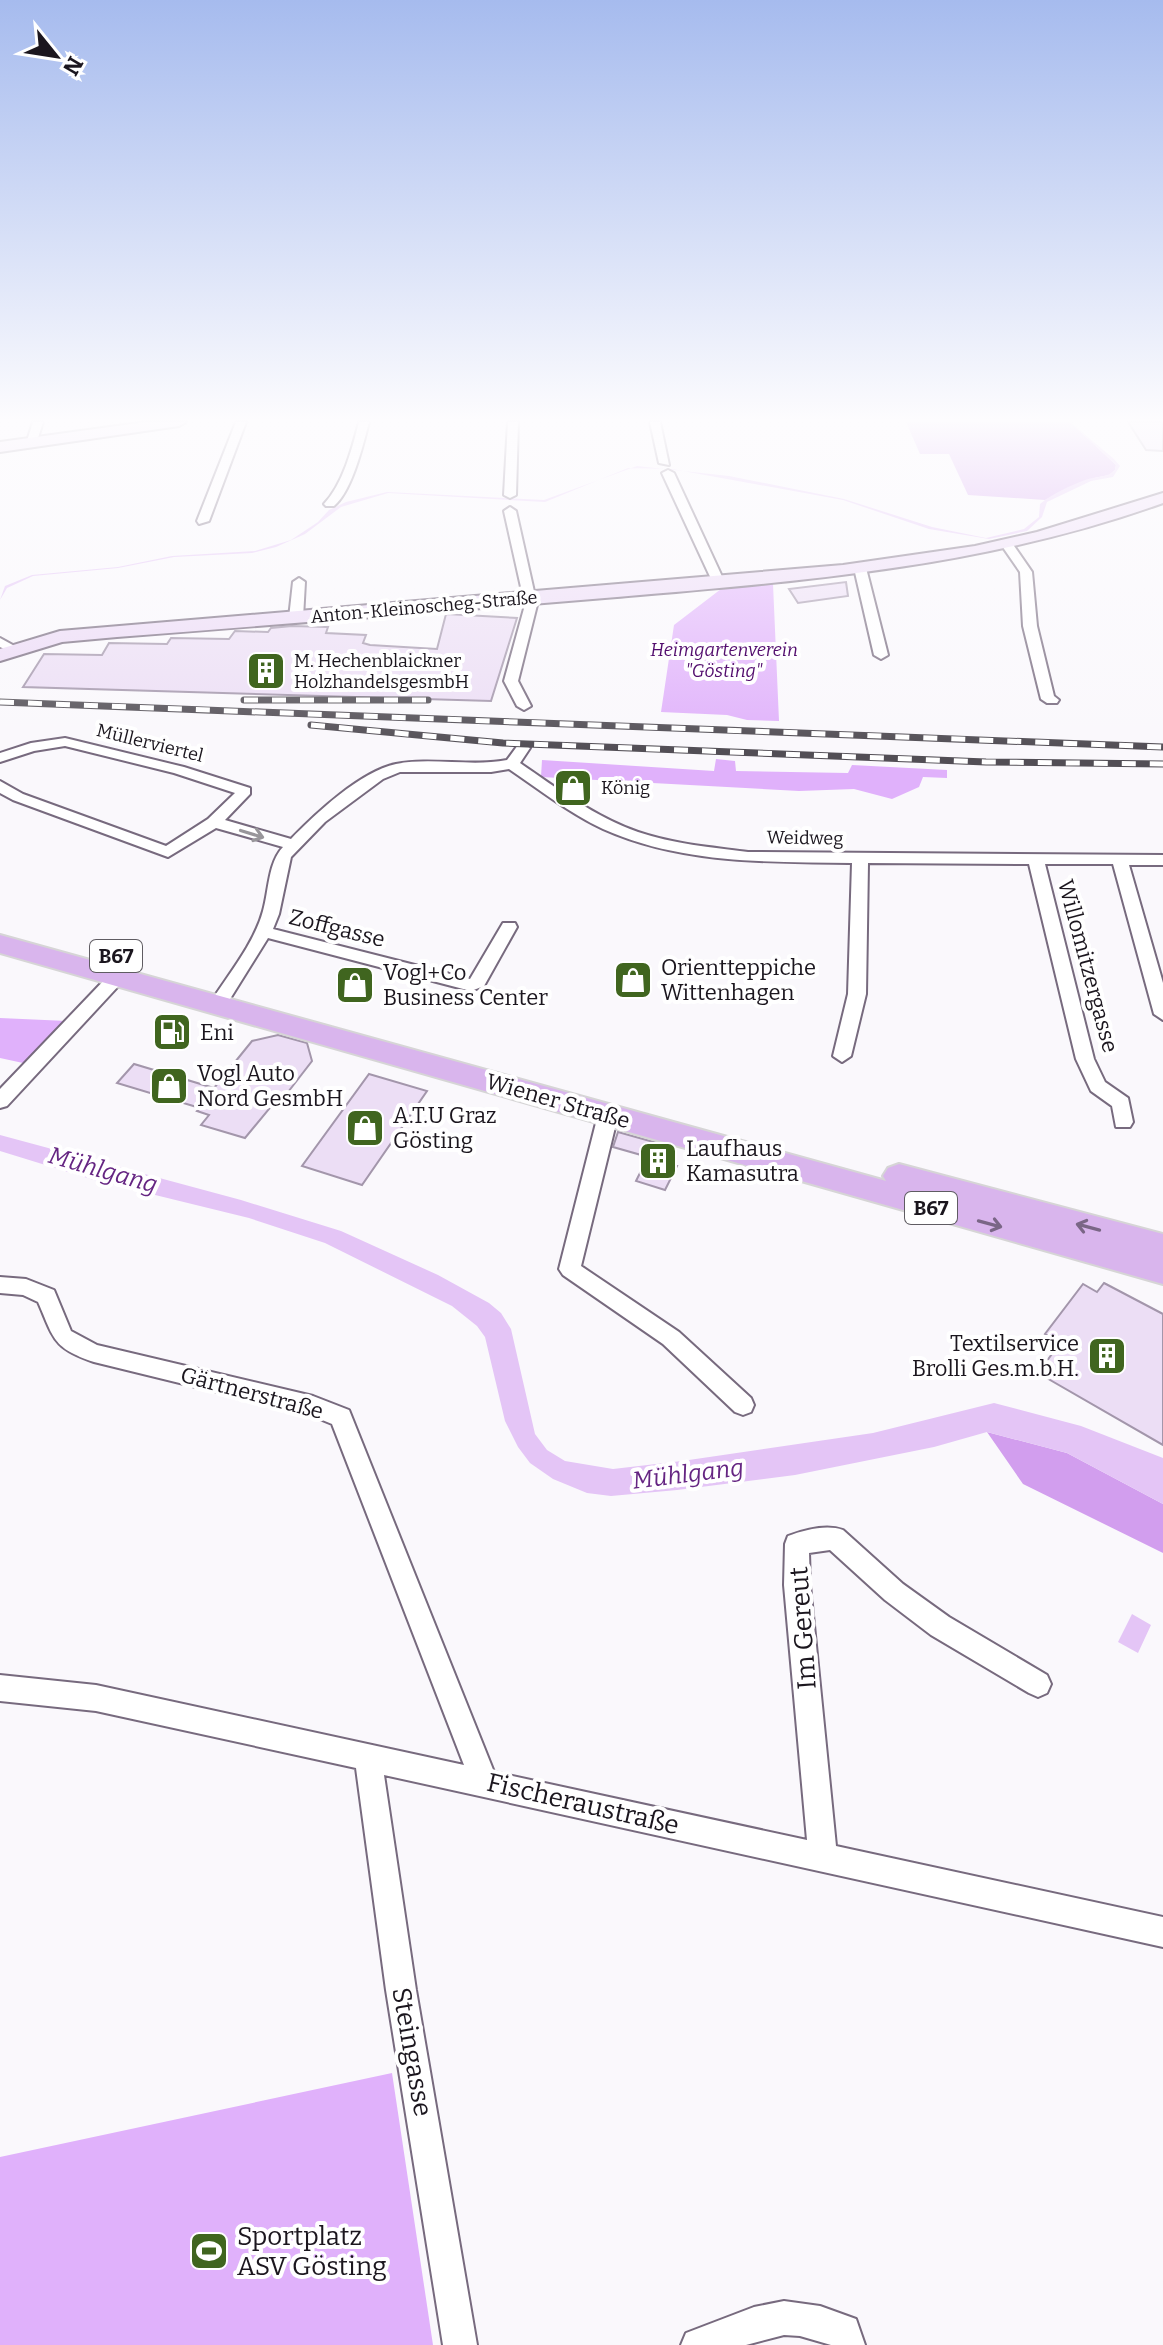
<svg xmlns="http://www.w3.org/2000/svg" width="1163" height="2345" font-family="Bitter,serif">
<rect width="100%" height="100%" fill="#faf8fc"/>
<path fill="#e0b1fb" d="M773 584 779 721 747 720 727 715 661 712 674 625 721 589Z
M716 759 735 761 736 771 848 773 852 765 947 770V778L923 777 919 787 892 799 854 789 799 791 541 777 542 760 714 771Z
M0 1018 67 1021 23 1063 0 1058Z
M392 2073 433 2345H0V2157Z"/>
<path fill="#d29eee" d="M906 422H1070L1116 465 1115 470 1109 475 1094 478 1045 500 968 495 949 454H920Z
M987 1432 1067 1453 1163 1504V1553L1023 1484Z"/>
<path fill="#e4c5f6" d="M1070 422 1114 459 1120 466 1113 477 1091 481 1047 502 1042 517 1027 531 989 539 929 529 843 500 672 469 628 468 545 502 388 493 341 507 305 534 276 547 252 553 174 557 118 568 33 576 7 588 0 600 5 586 32 575 118 567 172 556 255 551 291 540 318 522 329 510 346 502 387 492 544 500 637 466 729 476 844 499 932 527 986 538 1024 529 1039 517 1040 504C1053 493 1070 486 1085 480 1096 476 1107 478 1115 470L1116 465Z
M0 1135 241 1200 341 1231 438 1275 489 1303 501 1313 511 1329 535 1434 547 1450 565 1461 613 1469 682 1461 873 1433 994 1403 1081 1426 1163 1458V1504L1067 1453 987 1432 934 1447 795 1475 677 1490 611 1496 587 1493 553 1479 530 1463 518 1447 505 1421 485 1337 477 1326 452 1306 325 1243 249 1218 94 1180 0 1151Z
M1132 1614 1151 1625 1138 1653 1118 1642Z"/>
<path fill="#ecdef5" stroke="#a396ab" stroke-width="2" d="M1128 422H1163V451L1146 450Z
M846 582 848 596 798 603 789 589Z
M446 614 517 618 491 701 23 687 44 654 102 655 109 643 167 644 171 638 229 639 235 631 268 632 271 628 292 626 328 627 326 633 366 635 363 643 370 645 437 649Z
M278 1035 307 1043 312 1061 278 1105 273 1104 245 1138 201 1125 209 1115 197 1111 200 1108 117 1083 134 1064 214 1088 252 1041Z
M369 1074 427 1091 362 1185 302 1166Z
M618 1132 675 1148 668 1164 677 1166 665 1190 636 1181 648 1157 613 1147Z
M1104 1283 1163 1314V1445L1038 1373 1060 1343 1045 1334 1083 1284 1097 1292Z"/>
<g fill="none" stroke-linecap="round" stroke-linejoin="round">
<g stroke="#776a7e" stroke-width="4">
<path id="street" d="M33 422H43L37 441 32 444 27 441Z
M236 422H246L209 521 199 524 197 521Z
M359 422H369C363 445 352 491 334 506H326L324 504C343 484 352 449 359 422Z
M508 422H518L516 495 510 498 504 495Z
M650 422H660L669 465 659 463Z
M668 470 674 473 725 583 723 586 713 583 662 473Z
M510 507 516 511 537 605 518 681 531 706 524 710 517 706 504 681 525 605 504 511Z
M1002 540H1010L1032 572 1037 626 1054 696 1059 700 1057 703H1047L1041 699 1023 626 1020 572 1000 543Z
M860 564 866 568 888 655 881 659 874 655 854 568Z
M299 578 305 582 303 618 296 622 289 618 293 582Z
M0 638 20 649 13 653 0 647Z
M65 738 184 767 250 788V794L225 820 291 839C315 814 361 771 396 764 432 757 471 767 507 760L518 745 523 744 530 748 520 763C558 789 595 817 638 832 673 844 711 847 748 852L1163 855V865H1129L1163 983V1020L1154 1014 1113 864H1045L1094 1059 1105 1082 1128 1098 1133 1122 1130 1127H1116L1112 1106 1091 1091 1076 1059 1029 864 868 863 866 994 851 1056 842 1062 833 1056 848 994 852 863C768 862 681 864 603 829 569 813 540 790 509 769L491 772H400L383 779 325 822 291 857 279 914 273 929 470 979 503 923H515L517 927 484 986 471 991 268 938 225 1007 219 1009 210 1003C228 975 254 944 263 911 269 890 268 863 283 847L216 828 168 857 13 800 0 793V781L23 794 166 846 208 819 235 793 174 773 65 746 34 751 0 762V753L31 743Z
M117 971 126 977 123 981 7 1106 0 1108V1089L111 973Z
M608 1108 618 1115 581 1266 679 1332 751 1398 754 1405 751 1412 743 1415 735 1412 663 1344 563 1275 559 1269 598 1115Z
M0 1277 26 1279 54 1290 71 1331 97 1345 313 1396 349 1410 494 1772 807 1840 784 1585 785 1544 788 1536C804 1530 827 1524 843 1530L903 1584 949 1617 1047 1675 1051 1684 1047 1693 1038 1697 1029 1693 931 1635 885 1600 830 1550 809 1553 810 1585 836 1846 1163 1917V1947L384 1775 416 1990 477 2345H443L386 1990 356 1768 96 1711 0 1701V1675L96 1685 464 1765 332 1424 310 1415 94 1362C52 1348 54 1338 38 1302L23 1295 0 1293Z
M784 2301 820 2306 856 2319 865 2345H831L800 2336 784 2335 746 2345H681L686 2333 754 2307Z"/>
</g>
<g stroke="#776a7e" stroke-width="4">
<path id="secondary" d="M146 422H186L179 426 0 452V442Z
M1163 493V503C986 567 802 581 617 597 450 611 284 624 117 637L62 642 0 661V649L60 631 843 565 975 546 1037 532Z"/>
</g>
<g stroke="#d6d5d6" stroke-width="4">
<path id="primary" d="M0 935 886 1181 883 1176 888 1168 899 1164 1163 1234V1284L0 953Z"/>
</g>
<use href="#street" fill="#fff" fill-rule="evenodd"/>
<use href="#secondary" fill="#ecdaf6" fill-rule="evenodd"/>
<use href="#primary" fill="#d9b5ed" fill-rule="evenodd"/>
<g stroke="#524e55" stroke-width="7">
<path id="rail" d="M244 700H428
M0 702 1163 747
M311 725 503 743 986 762 1163 764"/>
</g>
<use href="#rail" stroke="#fff" stroke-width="5" stroke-dasharray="14" stroke-linecap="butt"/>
</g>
<defs><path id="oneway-shaft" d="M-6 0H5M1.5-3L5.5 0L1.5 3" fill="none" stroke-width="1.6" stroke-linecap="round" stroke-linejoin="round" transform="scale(2)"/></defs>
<use stroke="#98969a" href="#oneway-shaft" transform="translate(252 834) rotate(17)"/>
<g stroke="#7a6686">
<use href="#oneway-shaft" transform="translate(990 1224) rotate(15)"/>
<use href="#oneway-shaft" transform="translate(1088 1227) rotate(-165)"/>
</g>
<linearGradient id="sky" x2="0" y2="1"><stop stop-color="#a6bbee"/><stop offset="0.56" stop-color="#fdfcfe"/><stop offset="1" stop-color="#fdfcfe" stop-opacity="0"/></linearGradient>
<rect width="1163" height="750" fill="url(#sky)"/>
<defs>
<g id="building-square" transform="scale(2)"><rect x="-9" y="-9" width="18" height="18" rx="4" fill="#40651f" stroke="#fff"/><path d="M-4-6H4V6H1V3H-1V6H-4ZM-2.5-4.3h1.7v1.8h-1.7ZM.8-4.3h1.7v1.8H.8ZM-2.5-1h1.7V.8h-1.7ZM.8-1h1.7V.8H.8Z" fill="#fff"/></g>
<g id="shop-square" transform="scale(2)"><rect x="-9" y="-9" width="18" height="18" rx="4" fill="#40651f" stroke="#fff"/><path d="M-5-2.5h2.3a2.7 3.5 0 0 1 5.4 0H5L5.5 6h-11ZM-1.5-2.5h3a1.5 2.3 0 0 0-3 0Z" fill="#fff"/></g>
<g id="fuel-square" transform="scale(2)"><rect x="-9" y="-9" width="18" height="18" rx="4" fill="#40651f" stroke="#fff"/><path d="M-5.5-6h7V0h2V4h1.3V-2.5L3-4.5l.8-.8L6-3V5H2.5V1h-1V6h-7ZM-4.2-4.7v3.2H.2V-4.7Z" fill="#fff"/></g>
<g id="stadium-square" transform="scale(2)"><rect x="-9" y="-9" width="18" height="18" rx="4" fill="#40651f" stroke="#fff"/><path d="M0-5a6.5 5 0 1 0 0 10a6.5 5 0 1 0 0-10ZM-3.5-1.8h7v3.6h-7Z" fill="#fff"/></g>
</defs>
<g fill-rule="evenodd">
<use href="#building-square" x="266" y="671"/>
<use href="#shop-square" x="573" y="788"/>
<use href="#shop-square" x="633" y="980"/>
<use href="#shop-square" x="355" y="985"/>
<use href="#fuel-square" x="172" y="1032"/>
<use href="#shop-square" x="169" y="1086"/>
<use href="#shop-square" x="365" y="1128"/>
<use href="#building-square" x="658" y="1161"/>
<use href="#building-square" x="1107" y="1356"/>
<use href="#stadium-square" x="209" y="2251"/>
</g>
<g text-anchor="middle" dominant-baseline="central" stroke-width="8" stroke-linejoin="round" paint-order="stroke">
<g font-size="18" fill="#1b161e" stroke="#fff">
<text transform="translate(424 607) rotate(-5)">Anton-Kleinoscheg-Straße</text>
<text transform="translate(150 743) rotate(14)">Müllerviertel</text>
<text transform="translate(805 838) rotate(1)">Weidweg</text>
</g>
<g font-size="18" font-style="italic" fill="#520d6d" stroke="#fff">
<text x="724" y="650">Heimgartenverein<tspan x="724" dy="21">"Gösting"</tspan></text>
</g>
<g font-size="18" fill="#1b161e" stroke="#fff" text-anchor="start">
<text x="294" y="661">M. Hechenblaickner<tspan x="294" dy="21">HolzhandelsgesmbH</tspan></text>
<text x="601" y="788">König</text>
</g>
<g fill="#fff" stroke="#5f5c62" stroke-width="2">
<rect x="90" y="940" width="52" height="32" rx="6"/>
<rect x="905" y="1192" width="52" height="32" rx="6"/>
</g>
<g font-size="20" font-weight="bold" fill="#1b161e">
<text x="116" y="956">B67</text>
<text x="931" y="1208">B67</text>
</g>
<g font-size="22" fill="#1b161e" stroke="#fff">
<text transform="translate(337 928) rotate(14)">Zoffgasse</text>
<text transform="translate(1088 966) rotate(75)">Willomitzergasse</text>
<text transform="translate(558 1101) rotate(16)">Wiener Straße</text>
<text transform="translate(252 1393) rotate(15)">Gärtnerstraße</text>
</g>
<g font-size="22" fill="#1b161e" stroke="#fff" text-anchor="start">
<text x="661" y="967">Orientteppiche<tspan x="661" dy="25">Wittenhagen</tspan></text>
<text x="383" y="972">Vogl+Co<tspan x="383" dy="25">Business Center</tspan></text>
<text x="200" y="1032">Eni</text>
<text x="197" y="1073">Vogl Auto<tspan x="197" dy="25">Nord GesmbH</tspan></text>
<text x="393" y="1115">A.T.U Graz<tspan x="393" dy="25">Gösting</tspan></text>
<text x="686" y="1148">Laufhaus<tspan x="686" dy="25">Kamasutra</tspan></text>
<text x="1079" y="1343" text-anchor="end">Textilservice<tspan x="1079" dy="25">Brolli Ges.m.b.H.</tspan></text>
</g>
<g font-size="24" font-style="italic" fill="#652582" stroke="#fff">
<text transform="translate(103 1170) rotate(16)">Mühlgang</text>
<text transform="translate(688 1474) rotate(-7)">Mühlgang</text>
</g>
<g font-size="26" fill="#1b161e" stroke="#fff">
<text transform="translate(803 1628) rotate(-94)">Im Gereut</text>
<text transform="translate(583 1804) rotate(13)">Fischeraustraße</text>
<text transform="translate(412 2052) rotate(80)">Steingasse</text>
</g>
<g font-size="26" fill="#1b161e" stroke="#fff" text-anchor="start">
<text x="237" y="2236">Sportplatz<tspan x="237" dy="30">ASV Gösting</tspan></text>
</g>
</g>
<g transform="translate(56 56) rotate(120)" stroke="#ffffff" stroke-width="6" paint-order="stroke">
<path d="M0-6L14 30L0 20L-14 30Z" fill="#1b161e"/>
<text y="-12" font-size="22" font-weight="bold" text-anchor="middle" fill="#1b161e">N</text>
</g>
</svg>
